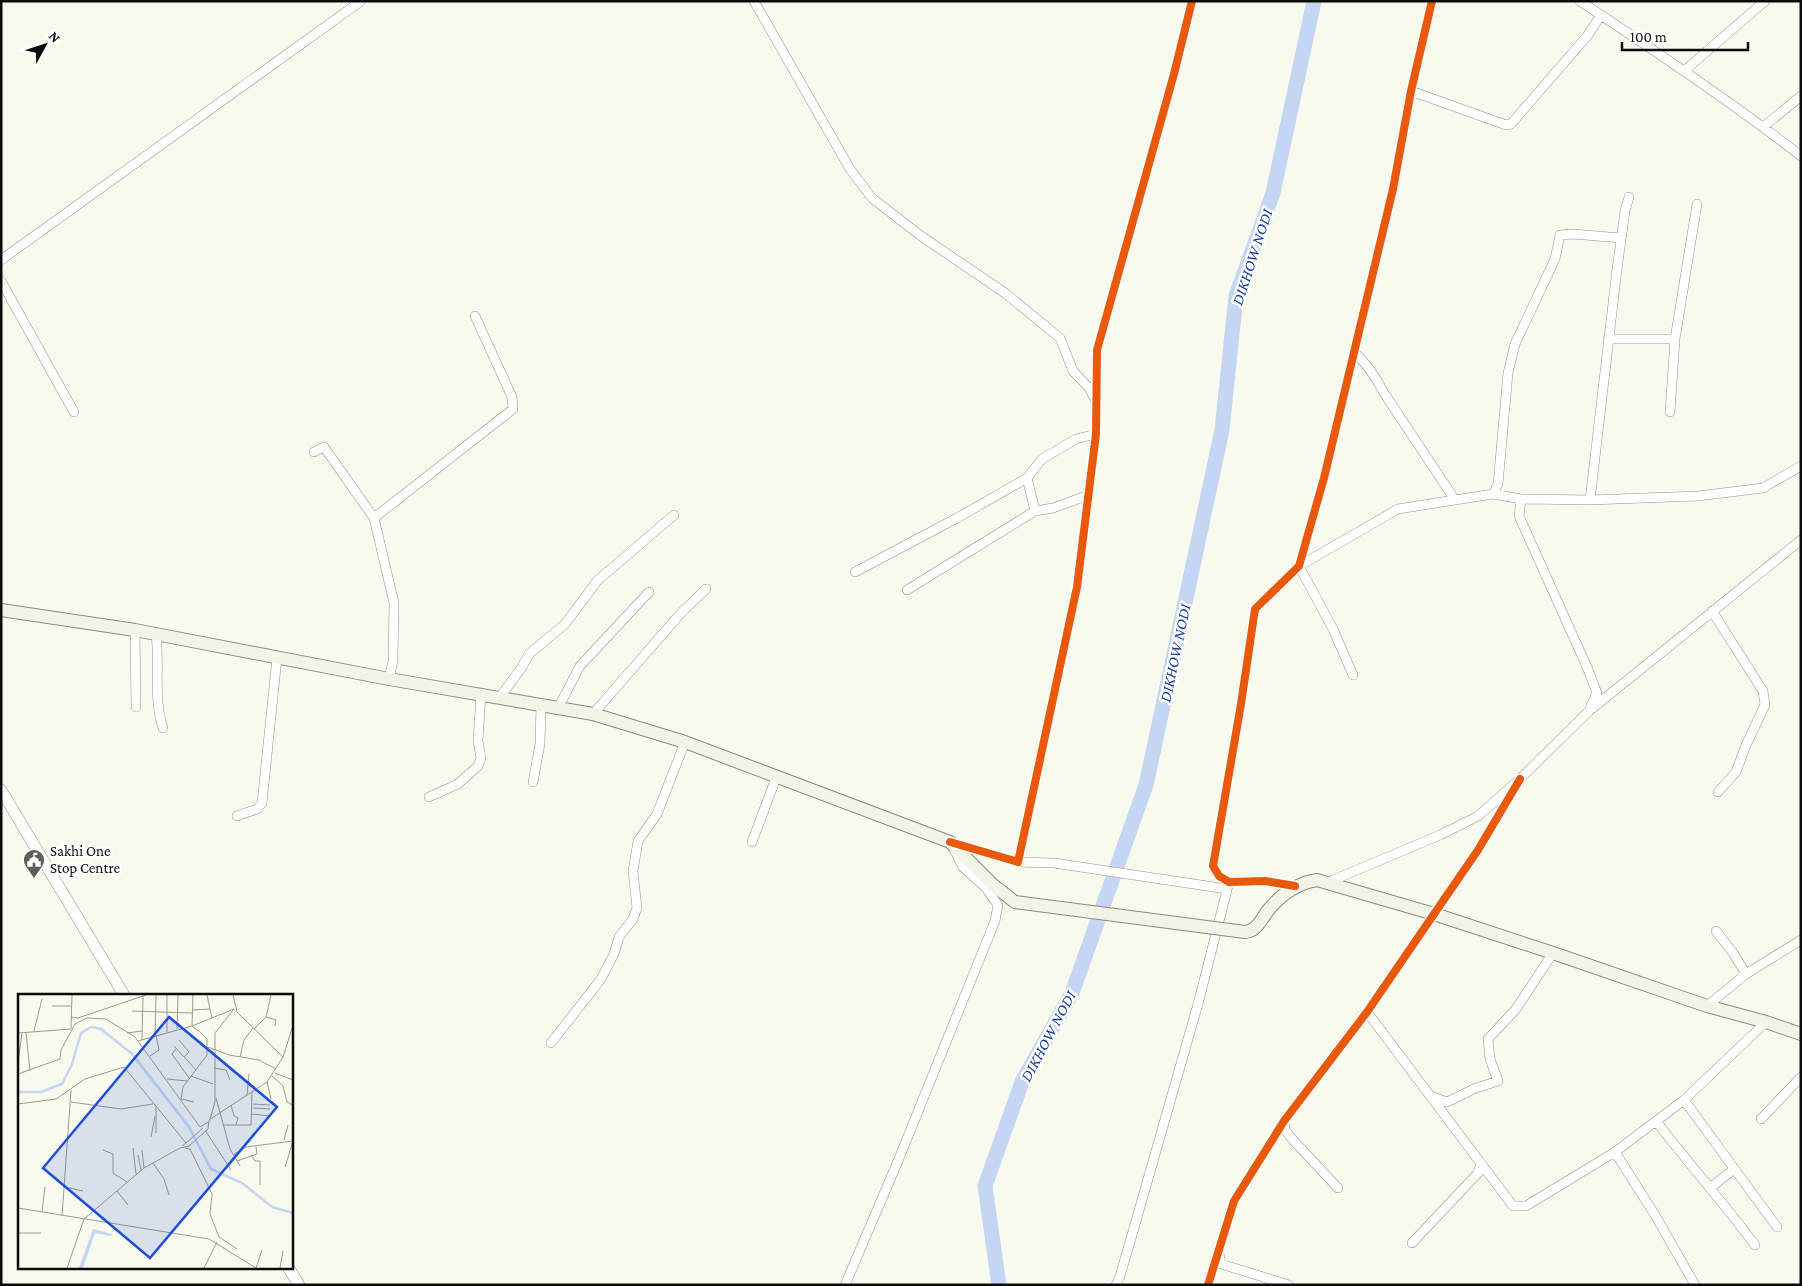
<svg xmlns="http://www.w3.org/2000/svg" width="1802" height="1286" font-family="'Crimson Pro',serif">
<rect width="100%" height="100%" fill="#f9faee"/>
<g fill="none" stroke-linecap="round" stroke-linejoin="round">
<path stroke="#c4d6f4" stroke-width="15" d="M999 1285 985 1186 1022 1082 1072 993 1146 785 1222 430 1236 296 1273 193 1314 1"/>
<g stroke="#92938d" stroke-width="10">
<path id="minor" d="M754 1 850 169 872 198 921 236 1005 293 1060 338 1073 371 1089 388 1097 403
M1580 1C1655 51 1730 101 1801 156
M1684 71 1765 1
M1411 91 1506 125 1511 124 1588 35 1601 15
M1763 127 1801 96
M1 260 361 1
M1 281 74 412
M1608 339H1675L1697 204
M1354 352C1367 364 1376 377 1384 393L1455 500
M1670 412 1675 339
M314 452 324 447 374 518
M1493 494 1498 484 1508 373 1515 344 1555 259 1560 235 1573 234 1621 238
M1521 499 1519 516 1587 667 1597 693 1590 708
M1590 500 1617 269 1625 211 1629 197
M1035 511 1053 508 1089 495
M855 572 957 518 1027 478
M907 590 1035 511 1027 478 1042 459 1076 439 1096 434
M1712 611 1763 691 1765 705 1746 745 1736 772 1718 792
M135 630 136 707
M156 634C160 665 153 699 163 728
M1353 675 1333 629 1299 566 1398 509 1493 494 1521 499 1590 500 1698 496 1763 488 1801 466
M389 679 393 661 394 603 374 518 513 409 512 397 475 316
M500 697 522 667 529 654 565 624 597 581 674 515
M558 708 580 666 649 592
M593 714 681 613 706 589
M533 782 540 744 541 705
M429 797 458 784 478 766 481 758 478 741 481 694
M237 816 257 809 262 803 277 658
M752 842 776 778
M952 843 1018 862 1077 587 1096 434 1097 350 1174 74 1192 1
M1018 862 1054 863 1227 889
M1326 883 1440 835 1478 816 1520 779 1589 711 1801 540
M1295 886 1265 881 1229 882 1219 876 1213 866 1241 704 1255 609 1299 566 1324 478 1393 189 1411 91 1432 1
M1716 931 1733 953 1746 974
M1707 1006 1746 974 1801 940
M1367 1012 1513 1206H1526L1615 1152 1684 1100 1766 1022
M551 1043 601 979 614 954 619 937 633 919 637 908 633 871 638 841 657 814 685 742
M1433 1097 1447 1102 1476 1088 1498 1081 1490 1059 1488 1039 1516 1009 1553 953
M1684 1100 1777 1227
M1761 1119 1801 1077
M1284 1121 1285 1130 1293 1140 1338 1188
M1656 1121C1688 1163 1723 1202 1755 1245
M1615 1152 1655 1215 1695 1285
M1710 1188 1734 1169
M1412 1243 1478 1173 1481 1163
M1219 1253 1221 1264 1289 1285
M845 1285 898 1161 995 921 998 905 986 888 963 867 955 851
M1116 1285 1120 1276 1134 1228 1198 1004 1229 882
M1208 1285 1234 1201 1284 1121 1367 1012 1434 914 1478 850 1520 779"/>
</g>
<g stroke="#92938d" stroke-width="12">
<path id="tertiary" d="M1 790 124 995
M288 1267 299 1285"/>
</g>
<g stroke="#898984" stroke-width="14">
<path id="secondary" d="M1 610 135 630 389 679 593 714 685 742 950 842 992 884 1015 902
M1245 932C1258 931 1262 917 1270 908 1282 894 1298 883 1317 880L1434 914 1553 953 1707 1006 1766 1022 1801 1034"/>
</g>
<use href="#minor" stroke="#fefefc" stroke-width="9"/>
<use href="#tertiary" stroke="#fefefc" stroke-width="11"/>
<use href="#secondary" stroke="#f2f4e8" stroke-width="12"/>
<g stroke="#898984" stroke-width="14" stroke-linecap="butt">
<path id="secondary-bridge" d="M1015 902 1245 932"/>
</g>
<use href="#secondary-bridge" stroke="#f2f4e8" stroke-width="12"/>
<g stroke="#fff" stroke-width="11">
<path id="cycleway" d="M950 842 1018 862 1077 587 1096 434 1097 350 1174 74 1192 1
M1295 886 1265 881 1229 882 1219 876 1213 866 1241 704 1255 609 1299 566 1324 478 1393 189 1411 91 1432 1
M1208 1285 1234 1201 1284 1121 1367 1012 1434 914 1478 850 1520 779"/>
</g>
<use href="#cycleway" stroke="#e8590c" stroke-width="8"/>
</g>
<defs>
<g id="civic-pin" transform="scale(1.125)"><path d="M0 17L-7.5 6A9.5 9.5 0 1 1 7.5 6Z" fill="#5e5f5a" stroke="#fff"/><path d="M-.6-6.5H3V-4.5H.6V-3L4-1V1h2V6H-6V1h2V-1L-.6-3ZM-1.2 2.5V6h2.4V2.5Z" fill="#fff"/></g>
</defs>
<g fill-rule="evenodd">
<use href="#civic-pin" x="34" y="860"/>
</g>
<g text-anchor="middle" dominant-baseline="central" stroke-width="5" stroke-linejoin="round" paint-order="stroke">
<g font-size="15" fill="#0b0b0b" stroke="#fff" text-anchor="start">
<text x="50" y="851">Sakhi One<tspan x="50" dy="17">Stop Centre</tspan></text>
</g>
<g font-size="16" font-style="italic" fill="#153c9c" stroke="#fff">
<text transform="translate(1252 257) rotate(-72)">DIKHOW NODI</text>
<text transform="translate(1175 653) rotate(-78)">DIKHOW NODI</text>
<text transform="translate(1048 1036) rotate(-62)">DIKHOW NODI</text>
</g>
</g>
<g transform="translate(18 994)">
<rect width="275" height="275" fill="#f9faee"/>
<path d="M75 235 94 240 93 242 77 239 65 274H61Z" fill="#c4d6f4"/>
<path fill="none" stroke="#c4d6f4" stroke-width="2.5" d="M0 98H23L44 90 54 70 63 39 73 33 83 35 114 60 171 133 193 175 224 189 254 213 275 219"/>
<path fill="none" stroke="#9a9a93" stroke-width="1" d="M149 1V38M175 1 174 32 216 15 197 39V108L192 125M189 1 194 24M215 1 219 18 265 63M34 12H53M174 16 192 15M114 17 174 19M53 23 60 24 128 1M248 23 258 26 257 32M159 35 160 1M236 35 248 23 253 1M16 37 24 5M8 38 12 77M0 39 53 35 54 1M109 39 124 37M137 42 138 1M124 46 125 2M161 46 171 58 166 63M120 47 174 32 182 38 189 45V61L165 93 163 105 176 108M156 52 178 76M190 53 211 61 241 66 258 75M158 55 154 60 171 84M132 62 141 56 138 41M222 63 226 46 235 34M0 68 4 39M196 74 208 76 212 86M257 79 275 86M0 80 42 65 43 56 57 30 69 24 88 25 117 43 182 133 190 128M173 82 195 90M254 82 265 92 269 108 275 111M149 85 169 87M249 88 253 105M229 101 231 80M198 104 212 155 222 172M53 108 103 115 135 110M0 110 38 105 67 85 106 73 168 149 164 152M235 110 252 111M213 111 216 122 220 124 218 131M235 114 252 115M234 120 252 122M205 131H233L234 98M187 136 213 176M138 139V113M133 143 137 122M266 146 270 131M168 149 185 134M115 154 118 180M167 154 172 155 194 200 192 220 201 243 219 255M85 156 95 160V179L109 188M124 156 126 174M216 160 228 153 275 147M120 161 123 176M233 161 237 167H242V191M219 167 239 160 238 153M135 169 146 185 151 201M267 173 275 147M47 193 65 197M99 197 110 211M0 214 191 245 238 274M24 218 27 193M44 222 53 96M0 239H23M49 274 66 225 126 174 162 154 171 152 190 135 191 126 249 88 265 63 275 31M186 274 199 248M238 274 244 256M262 274 265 257"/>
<path fill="#1d4ed8" fill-opacity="0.15" stroke="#1d4ed8" stroke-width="2.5" d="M151 23 259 113 132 264 25 174Z"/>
<rect width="275" height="275" fill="none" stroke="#0b0b0b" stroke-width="2.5"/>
</g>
<rect width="1802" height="1286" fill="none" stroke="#0b0b0b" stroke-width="5"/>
<g transform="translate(45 45) rotate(50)" stroke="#ffffff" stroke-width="4" paint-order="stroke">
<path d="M0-4L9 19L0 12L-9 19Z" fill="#0b0b0b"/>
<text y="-8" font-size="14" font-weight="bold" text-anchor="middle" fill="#0b0b0b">N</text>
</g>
<path d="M1622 42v8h126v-8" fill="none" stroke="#0b0b0b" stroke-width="2.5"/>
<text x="1630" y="42" font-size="15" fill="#0b0b0b" stroke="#ffffff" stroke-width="4" paint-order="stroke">100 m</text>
</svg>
